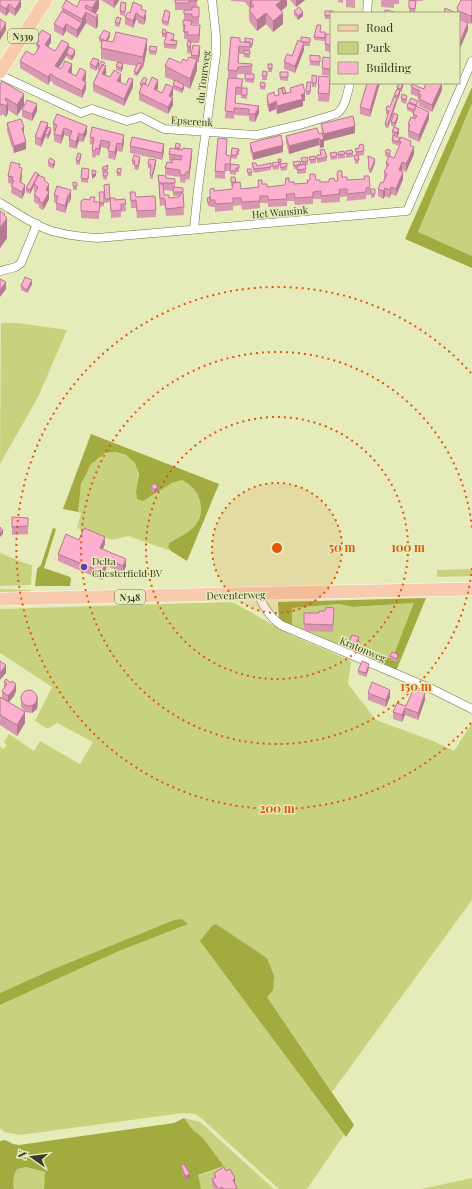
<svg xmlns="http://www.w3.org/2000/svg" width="472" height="1189" font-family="'Playfair Display',serif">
<rect width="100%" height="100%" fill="#e5ecb9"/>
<path fill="#c8d27e" d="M472 103V256L418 232Z
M1 323H18L67 330 38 397 0 464Z
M116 452C140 459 140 469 136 491L143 501 172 483 182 480C191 485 198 490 200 501 205 526 188 532 169 543L168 547 171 551 128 536 112 540 77 528 81 513 78 512C79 491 82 465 104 454 107 452 112 453 116 452Z
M0 553 27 564 32 565 31 585 0 586Z
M472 569V576L437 577V570Z
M0 589 31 590 30 593H0Z
M230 602 236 604 289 634 351 661 348 684 376 720 433 741 454 751 472 723V900L332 1092 267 997V958L216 924 201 941 344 1135 307 1189H279L201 1118 195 1114 183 1113 20 1135 4 1132 0 1128V1005L119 951 187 924 182 919 174 920 51 970 0 993V746L3 749 7 745 4 742 9 734 34 751 40 741 80 764 93 742 57 723 48 729 35 721 52 687 0 653V609Z
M415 603 392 659 360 648 357 654 292 628 291 608 339 604 354 607Z
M184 1118 200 1122 274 1189H201L197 1176 224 1166 203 1138 193 1130Z
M26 1167 45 1172 44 1189H14C13 1181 13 1176 17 1169Z
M472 1178V1189H421Z"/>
<path fill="#a1ab40" d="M472 87V103L418 232 472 256V268L405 239Z
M91 434 219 484 187 561 171 551 168 547 169 543C188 532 205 526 200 501 197 490 191 485 182 480L172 483 143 501 137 499 136 491 139 474 135 463 126 455 116 452 105 453 91 464 81 484 78 512 63 509Z
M53 528 56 529 44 568 70 577 71 579 70 586H35L37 569 41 565Z
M426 598 396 671 357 654 360 648 392 659 414 603 353 607 339 604 292 608V628L279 622 278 602Z
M182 919 188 924 119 951 0 1005V993L51 970 174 920Z
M216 924 267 958 274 976 273 990 267 997 348 1116 354 1125 346 1137 200 941 212 926Z
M184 1118 193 1130 203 1138 224 1166 198 1175 201 1189H44L45 1172 26 1167 17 1169C13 1176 13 1181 14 1189H0V1141L5 1140 13 1144 19 1145 174 1123Z"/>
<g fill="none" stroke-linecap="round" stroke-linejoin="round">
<g stroke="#6f7546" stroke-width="9">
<path id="minor" d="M367 13 368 0
M0 75 81 113 92 109 127 121 141 117 164 129 257 135 303 124 336 114C346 108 347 93 350 83
M0 203C16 212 33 225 52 231 66 235 82 237 97 238L407 211 472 61
M194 229 198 189 216 55V36L212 0
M0 271 16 267 21 263 37 224
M259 594C262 606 271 618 281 625L434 690 472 709"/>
</g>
<g stroke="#fff" stroke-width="14">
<path id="primary" d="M0 72 46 0
M0 599 472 589"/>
</g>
<use href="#minor" stroke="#fff" stroke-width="8"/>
<use href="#primary" stroke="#f8cbae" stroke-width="13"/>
</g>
<path fill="#da97b2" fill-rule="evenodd" d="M0 0 21 7 15 16 9 12 6 16 0 12Z
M99 0V8L95 14 98 26 96 29 86 23 77 38 66 31 63 36 54 31V24L62 11V8L77 7Z
M101 0H119V1L114 8Z
M175 0H197V7H199V24H192V25L200 33 199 43H191V49L190 54 187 53V39H184V32H183V20H184V10H175Z
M231 0H287V6L281 11 283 24 273 32 266 24 257 31 249 21V10L251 8 250 9 245 2 231 1Z
M290 0H305L296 7Z
M338 0H343V3L338 2Z
M346 0H355V8L346 7Z
M381 0H399V4H394V8L381 7Z
M410 0H423V1H416L415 12H409Z
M472 0 471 24 459 18V13H457V8Z
M126 6 125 16 120 15V11Z
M142 9 146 18 144 25 138 23V21L136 20 133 28 125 24V17L130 13Z
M294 11 303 16 298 20 294 15Z
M325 11 333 12 331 13V19H325Z
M170 15 168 26 162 24V21Z
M115 22H121L119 27 115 26Z
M325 32V41L314 40V37Z
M162 33H166V37H162Z
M331 34V52L325 51V44Z
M110 37 107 41 147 49 143 68 142 67 137 76 134 75V71L136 66 119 63 123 68 121 72 116 70V66L118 62 101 59V48L102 43 99 41V38Z
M174 37 173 41 177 45 176 49 164 48V44Z
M310 38V46H304V50L295 73 284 69V62L292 56 301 41Z
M36 39 51 42 48 47 55 51 69 47 75 54 73 59 71 60 67 58V55L58 68 61 69 72 72 71 74 76 76 86 78 85 81 86 89 82 98 53 84V82L50 81 48 85 20 68V61L34 55 37 51V47L36 46Z
M240 42H253L252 48H250V58L244 57V54H239V63L252 64V74H247H254V83L245 82V74H238L237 78H228V70Z
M149 50 157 51 156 55 149 54Z
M200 54 198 63H197V70L190 89 184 86V88L182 93 173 89V85L174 81 165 77V66L181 63 187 61 191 57V55Z
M310 55 320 56V66L310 65Z
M331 58V76L322 75V68Z
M99 60 96 71 90 68V64Z
M268 64H272V72H268Z
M105 66 106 74 105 75 110 77 121 81 120 82 126 85 133 87 124 106 93 91V84L98 72V68Z
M263 71 267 72V80H262Z
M280 72H288V81L280 80Z
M228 78 243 86 242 88H247V99L241 98V95H236V104L259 113 255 122 249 121V116L234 115V119L225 118Z
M317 79 316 87H312V83Z
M147 83 146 85 158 88 157 90 162 93 173 95 171 97 173 105 168 114 139 100V93L141 88 140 84Z
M380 83 370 117 360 114V107Z
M396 83H404L400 93 388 128 385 127V124L388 114H386V110L390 107 397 89 398 85 396 84Z
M330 84 329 102 318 101V85Z
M0 85 24 105 17 116 8 110V113L6 117 2 114V116L0 115Z
M260 86 265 87V90L260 89Z
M311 86 310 95H306V91Z
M411 87 424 89 442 90 432 112 419 106 418 97 411 94Z
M290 88 305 101H303V106L277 114 276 109 269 112 267 105V98L278 96V89L286 93 290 92Z
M401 98 407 100 406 104 401 102Z
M409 102 418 105 417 107 429 119 419 142 408 137V124L413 118V113L407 110V107L409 103Z
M22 110 37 111 32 121 22 117Z
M398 118 395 127 391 126V122Z
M7 123 24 135 26 149 14 153 7 131Z
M53 123 87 133 83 142 79 141 76 149 69 147V139L70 137 64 135 61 144 54 141V134L55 132 53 131Z
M321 124 355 133 324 141V140V147L320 148 319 145 289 154 286 143V136L319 134 322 133Z
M392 131 399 133 397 137 392 134Z
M51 132 48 139 45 137 41 147 35 144V137Z
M393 135 411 146 414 154 406 172 402 170V171L403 179 396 196 391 194 390 198 385 196 383 199 378 196V189L383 183 384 180V172L386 169V163L388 157 385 156V152L391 154 390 156 394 158 399 147V144L398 146 392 143V140Z
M90 137 124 142 122 152 117 151 115 160 108 158 109 149 101 147 99 156 96 155 95 158 92 157V150L93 145 90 144Z
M176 143 180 147V150L192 156 189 180 186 179 185 183 180 182V177L165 175V168L172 163V162L169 161V154L175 149Z
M250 143 283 152 253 160 250 150Z
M359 145 364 151V155L358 156 359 163 355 164 354 155H356L355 149 359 148Z
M130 146 164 151 162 160 130 153Z
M227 146V155L231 164 239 165V172H236V175L230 174V171H225V179L215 178V171Z
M232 148 239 149V155H237V159L231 158Z
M320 150 327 157V161L317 163V155H320Z
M346 151 353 153V157L346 158Z
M338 152 345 154V158L338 159Z
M330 153 337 156V159L331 160Z
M368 156 375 163 371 173 369 172Z
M81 157 79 165 76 164V160Z
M309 157 316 159V163L310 164Z
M301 158 308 161V165H306V173L297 174V169H294L293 162 300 161 301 165H302Z
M278 159 281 162V164L287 166V170L281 171 280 165 279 166V169L273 170 272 163 278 162Z
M140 160 138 170 134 169 135 165 132 164V161Z
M48 162 55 164 53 169 48 166Z
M252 163 257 166 271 167V170L254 173 252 167Z
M148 164H156L152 179H150L151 169 148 168Z
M20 168 22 175 21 183 25 192 22 199 11 193 12 184 8 183V176Z
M102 169H108L107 172V180L103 179 104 173H102Z
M117 169 121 172V176H117Z
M247 169 252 172V176H248Z
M89 173 88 183 81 182V178Z
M337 174 347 180 370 187V195H366V199L347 201V196L343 197H340V202L321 203V199H313V204L295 205 294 201H287V206L268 207V203H260V208L242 210 241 205 233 206V210L215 212V207H210V189L214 191 232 189 233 186H231V177H235L236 183 241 189 258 187V180L262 184 267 187 285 185 289 182 294 184 307 183V180H316L320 182 337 181Z
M39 175 45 181 49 191V199L43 210 39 208V205L34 202V195L35 192H34V186L30 194 26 192V188Z
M158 175 166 178 175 179V187L183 188 184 215 166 216 165 207 164 205 160 206ZM164 190 173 191V196H180L179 197 169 198 164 195Z
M73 182 77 183V190H73Z
M57 186 71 198 69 203H68L65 213 56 210V203L54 202V195Z
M104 188 110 199V202L105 203Z
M370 189 375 194V197L371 198Z
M104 192V206L100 207V204L99 219 81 218V201L100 202Z
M130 192 136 197 156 210V217L137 218 136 208H131Z
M210 197V206H208L207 198Z
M110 198 115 200 125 199 126 211 121 212V217L111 218Z
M0 211 5 216 7 238 0 248Z
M32 284 27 293 21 290V286Z
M151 486 158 491 154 493 151 489Z
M28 518V534L12 535V527Z
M79 540 105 544 103 549 126 566 123 573 107 566 102 580 58 561V554Z
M334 608 333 632 304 631V613H319Z
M359 641 356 648 349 645V642Z
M390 656 398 658 397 662 390 660Z
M369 668 366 677 358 674V671Z
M4 682 16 691 14 696 9 702 25 723 17 736 0 725V697L2 698V691L4 689Z
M368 693 390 697 386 707 368 700Z
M21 699 38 703 37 709 32 713 25 712 21 707Z
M425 700 418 720 405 715 402 722 393 719V712L406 706Z
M181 1165 190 1178 185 1179 181 1168Z
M214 1173 235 1185 237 1189H214L212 1186V1179L214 1178Z"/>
<path fill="#b27b91" d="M21 0V7L15 16V9Z
M97 0H99V8L94 16H92V8Z
M114 0H119L114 8Z
M250 0H251V8L250 9Z
M282 0H287V6L276 15V5Z
M296 0H305L296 7Z
M9 4V12L6 16V9Z
M86 5V23L77 38V30L82 23V19L85 8Z
M146 11V18L144 25V18Z
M170 12V15L168 26V22Z
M303 12V16L298 20V16Z
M136 13V20L133 28V21Z
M266 13V24L257 31V20Z
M283 13V24L273 32V21Z
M472 14V22L471 24V16Z
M98 15V26L96 29V18Z
M6 23V30L0 40V33Z
M468 23V30L459 51V44Z
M66 24V31L63 36V29Z
M200 25V33L199 43V35Z
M110 33V37L105 45V41Z
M51 35V42L45 52V45Z
M147 39V49L143 68V57Z
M191 42V49L190 54V47Z
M304 43V50L295 73V66Z
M69 44V51L67 52V55L55 74V66Z
M200 46V54L198 63V56Z
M75 50V54L73 59 71 60V56Z
M197 59V70L190 89V79Z
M99 60V64L96 71V67Z
M72 64V72L68 80V72Z
M123 64V68L121 72V68Z
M142 64V68L137 76V73Z
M106 66V74L102 81V74Z
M86 71V78L82 87V80Z
M50 74V81L48 85V77Z
M121 74V81L117 88V81Z
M330 77V84L329 102V94Z
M133 79V87L124 106V99Z
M158 80V88L154 96V89Z
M86 82V89L82 98V91Z
M378 83H380L370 117V110Z
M403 83H404L401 93V89Z
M442 83V90L432 112V105Z
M184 85V88L182 93V89Z
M173 87V95L169 103V96Z
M400 90V94L398 100V96Z
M305 93V101H303V106L277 114V106L301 95Z
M24 94V105L17 116V105Z
M173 98V105L168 114V107Z
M397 98V101L388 128V124Z
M276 101V109L269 112V105Z
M8 102V113L6 117V106Z
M37 104V111L32 121V114Z
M259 106V113L255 122V114Z
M429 112V119L419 142V135Z
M398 115V118L395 127V123Z
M48 123V131L45 134V137L41 147V139Z
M87 126V133L83 142V135Z
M355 126V133L324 141V134Z
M24 127V135L22 128Z
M51 128V132L48 139V135Z
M64 128V135L61 144V136Z
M399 129V133L397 137V133Z
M79 133V141L76 149V142Z
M124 135V142L122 152V144Z
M319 138V145L289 154V146Z
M324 139V147L320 148V140Z
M101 140V147L99 156V149Z
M26 142V149L14 153V146Z
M117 143V151L115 160V152Z
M164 144V151L162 160V153Z
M283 145V152L253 160V153Z
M414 147V154L406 172V164Z
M192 149V156L189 180V172Z
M81 154V157L79 165V161Z
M140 157V160L138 170V166Z
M375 159V163L371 173V170Z
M156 160V164L152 179V176Z
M55 161V164L53 169V165Z
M402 162V170L399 177V170Z
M22 168V175L20 190V182Z
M403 172V179L396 196V189Z
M96 173V176L92 179V175Z
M39 174V177L34 184V186L30 194V190Z
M49 184V199L43 210V203L46 190Z
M25 185V192L22 199V192Z
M391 187V194L390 198V190Z
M385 188V196L383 199V191Z
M71 190V198L69 203V196Z
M68 195V203L65 213V206Z
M5 214V222L7 218V238L0 248V228Z
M32 280V284L27 293V290Z
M6 282V289L0 297V290Z
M158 487V491L154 493V490Z
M3 530V534L0 537V534Z
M105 537V544L100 555V548Z
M107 559V566L102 580V572Z
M126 559V566L123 573V566Z
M359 637V641L356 648V644Z
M369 664V668L366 677V673Z
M6 665V673L0 680V673Z
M16 684V691L14 696 8 703V696Z
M390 690V697L386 707V700Z
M425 693V700L418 720V713Z
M38 696 37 709 32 713V706Z
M405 708V715L402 722V715Z
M25 712V723L17 736V725Z
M190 1174V1178L185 1179V1176Z
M235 1178V1185L233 1180Z"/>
<path fill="#feb0cf" stroke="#b27b91" d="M0 0H21L15 9 9 4 6 9 0 5Z
M66 0 77 7 80 0H97L92 8 86 5 85 8 98 15 96 18 86 12 82 19 62 8Z
M175 0H197V1H189V3H175Z
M253 0H282L276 5 283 13 273 21 266 13 257 20 249 10 254 6 251 2Z
M409 0 416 1 415 9 409 8Z
M461 0H472V14L471 16 458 11 457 8Z
M121 2 126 3 125 12 120 11Z
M133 2 142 6 141 9 146 11 144 18 138 15V14L136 13 133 21 125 17 128 12 130 13Z
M192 7H199V17H192V14H184V10H192Z
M299 7 303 12 298 16 294 11Z
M445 8 456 13H445L446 12 444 11Z
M165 10 170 12 168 22 162 21Z
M385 10 395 12V13H384Z
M62 11 82 23 77 30 66 24 63 29 54 24Z
M325 11H333V13H331V15L325 16Z
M117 17 121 18 119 24 115 22Z
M0 19 6 23 0 33Z
M459 19 468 23 459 44Z
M183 20 192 21 191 25H200L199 35H187L188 32H184L185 25H183Z
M317 25H321L320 32H325V38L314 37Z
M163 29 166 30V34L162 33Z
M42 30 51 35 45 45 55 51 62 40 69 44 55 66 61 69 65 61 72 64 68 72 76 76 80 68 86 71 82 80 86 82 82 91 53 76V75L50 74 48 77 20 61 26 51 34 55 40 46 37 44 39 40 36 39Z
M104 30 110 33 106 41 99 38Z
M116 32 147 39 143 57 101 48 102 40 113 42Z
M167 32 174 34 173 40H170L177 41 176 45 164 44Z
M326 34H331V45L325 44Z
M231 37 240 38V42H250V47L239 46 238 63 252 64V66L238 67 237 71 228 70Z
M301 37 310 38V42H303L301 41Z
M245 38 253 39 252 45H250V42H245Z
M298 40 304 43 295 66 284 62 287 54 292 56Z
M188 41 191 42 190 47 187 46Z
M193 45 200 46 198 56 191 55Z
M150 46 157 47 156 52 149 50Z
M69 47 75 50 73 55 71 56 67 54V52Z
M244 50 250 51V54H244Z
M310 55 320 56V62L310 61Z
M189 57 197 59 190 79 165 66 169 58 181 63 183 59 187 61Z
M323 57 331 58V69L322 68Z
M93 58 99 60 96 67 90 64Z
M101 61 105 63 103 65H102L100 69 98 68Z
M118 62 123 64 121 68 116 66Z
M138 63 142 64 137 73 134 71Z
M268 64H272V69L268 68Z
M102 65 106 66 102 74 110 77 114 70 117 72 121 74 117 81 122 83 126 85 129 78 133 79 124 99 93 84Z
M263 71 267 72V76H262Z
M280 72H288V77H280Z
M245 74H254V79H245Z
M312 75 317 76 316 83H312Z
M319 76 330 77 329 94 318 93 319 85H318Z
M144 77 147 79 145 84 143 83 142 85 140 84Z
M152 77 158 80 154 89 162 93 166 84 173 87 169 96 173 98 168 107 139 93 143 83 148 86Z
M228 78 243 79 241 88 236 87 235 103 259 106 255 114H249V109L234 108V112L225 111Z
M175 80 184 85 182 89 173 85Z
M2 81 24 94 17 105 6 98 5 100 8 102 6 106 2 104V105L0 104V85Z
M261 82 265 83V87L260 86Z
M307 82H311L310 92 306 91Z
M367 83H378L370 110 360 107Z
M399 83H403L401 89 397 88Z
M426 83H442L432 105 419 99 421 95 418 94 420 91 411 87 412 84 424 89Z
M303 84 305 93 301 95 303 99 277 106 276 101 269 105 267 98 268 94 274 92 275 96 279 95 278 89 282 88 283 94 291 92 290 88Z
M284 87 286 93H283L282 88 281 89V88Z
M242 88H247V95H241Z
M397 89 400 90 398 96 394 95Z
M402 94 407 96 406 100 401 98Z
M394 96 397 98 388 124H385L389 111 386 110 387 106 390 107Z
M411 98 418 101 416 105 409 102Z
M27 100 37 104 32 114 22 110Z
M408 103 416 106 414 110 407 107Z
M416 106 429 112 419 135 408 130 410 125 408 124 411 117 415 119 417 116 413 114Z
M394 113 398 115 395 123 391 122Z
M57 114 87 126 83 135 79 133 76 142 69 139 72 131 64 128 61 136 54 134 57 125 53 123Z
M353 116 355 126 324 134 321 124Z
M21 119 24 127 22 128 26 142 14 146 7 123Z
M41 121 48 123 41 139 35 137Z
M48 127 51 128 48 135 45 134Z
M92 127 124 135 122 144 117 143 115 152 108 151 110 142 101 140 99 149 96 148 95 151 92 150 94 138 90 137Z
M394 127 399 129 397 133 392 131Z
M317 128 319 134 322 133 324 139 320 140 319 138 289 146 286 136Z
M281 135 283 145 253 153 250 143Z
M393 135 400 138 398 142 392 140Z
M132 137 164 144 162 153 130 146Z
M401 137 411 141 410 145 414 147 406 164 402 162 399 170 403 172 396 189 391 187 390 190 385 188 383 191 378 189 381 182 383 183 387 174 384 172 389 164 386 163 389 156 394 158 401 142 399 141Z
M218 138 227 139 226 155 231 156 230 164H225V172L215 171Z
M176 143 180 144V148H175Z
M363 144 364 151 356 152 355 149 359 148V145Z
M170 148 182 150 183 148 192 149 189 172H186L185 175H180V170L165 168 167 162 172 163V159L181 160 182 156 169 154Z
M232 148 239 149V151H237V155H231Z
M324 149 327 157 317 159V155H321L320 150Z
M387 149 391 151 389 154 385 152Z
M352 150 353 153 346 154V151Z
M344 151 345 154 338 155V152Z
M336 152 337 156 331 157 330 153Z
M78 153 81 154 79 161 76 160Z
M134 155 140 157 138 166 134 165 135 161H132Z
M354 155H358L359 160H355Z
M315 156 316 159 310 160 309 157Z
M368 156 375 159 371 170 369 169Z
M307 157 308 161 302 162 301 158Z
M50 158 55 161 53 165 48 162Z
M149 159 156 160 152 176 150 175 151 165 148 164Z
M278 159H281V162H279V165L273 167 272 163 279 162Z
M300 161 301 164 294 166 293 162Z
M11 162 20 164 19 167 22 168 20 182 25 185 22 192 11 186 14 181 12 180 13 177 8 176Z
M252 163H256L257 166 271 163V167L254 169Z
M287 163V166L281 168 280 164Z
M231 164 239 165V168H236V171H230Z
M305 164 306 169 297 170V166Z
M108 165 107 170 102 169 103 167Z
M82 168 89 169 88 179 81 178Z
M121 168V172L117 173V169Z
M247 169H251L252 172 248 173Z
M92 170 96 171V173L92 175Z
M338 171H342V177H347V180L365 179 364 176H369L370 187 366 188V192L347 194V189H343L339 190 340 194 321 196V191L313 192V197L295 198 294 193 290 194H286L287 199 268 200V196H260V201L242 202 241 198H233V203L215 204V200H210V189L214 188V191L232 189 233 183 240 182 241 189 259 187 258 180H262V184H267V187L285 185 286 178H289V182H294V184L308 183 307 180H310V174H315L316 180H320V182H329V179L334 178 335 181H338L337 174Z
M35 172 39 174 30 190 26 188Z
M104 172H108L107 176H103Z
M38 175 45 178 44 180 49 184 46 190 49 192 43 203 39 201 40 199 34 195 38 187 34 184Z
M158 175 166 176V178L175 179V183H159Z
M231 177H235L236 182H231Z
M73 182 77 183V186H73Z
M109 184 110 199H105L104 185Z
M159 184H163L164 195H169V198L179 197 181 193H183L184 207 166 209 165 200 164 198 160 199Z
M57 186 71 190 69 196 68 195 65 206 56 203 58 196 54 195Z
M174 187 183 188V192H173Z
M370 189H375V194H371Z
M99 192H104V203H100Z
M130 192H135L136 197 155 196 156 210 137 211 136 200 131 201Z
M90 197H95L94 202H100L99 212 81 211V201L84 199 90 200Z
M210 197V202L208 203 207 198Z
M110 198H115V200L125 199 126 204H121V210L111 211Z
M0 211 5 214 4 215 7 218 0 228Z
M25 277 32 280 27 290 21 286Z
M0 279 6 282 0 290Z
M155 483 158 487 154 490 151 486Z
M12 517 28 518V526L12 527Z
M0 527 3 530 0 534Z
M84 528 105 537 100 548 126 559 123 566 107 559 102 572 58 554 66 534 79 540Z
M326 607 334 608 333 625 304 624V613H319V611H325Z
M352 635 359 637 356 644 349 642Z
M392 652 398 654 397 659 390 656Z
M0 661 6 665 0 673Z
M362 661 369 664 366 673 358 671Z
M6 679 11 683 12 681 16 684 14 689 8 696 2 691 7 684 4 682Z
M372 682 390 690 386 700 368 693Z
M414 688 425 693 418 713 405 708 402 715 393 712 397 703 406 706Z
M21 698a8 8 0 1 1 16 0a8 8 0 1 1-16 0Z
M0 697 25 712 17 725 0 715Z
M184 1164 190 1174 185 1176 181 1165Z
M224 1167 226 1171 230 1169 235 1178 233 1180 237 1188 235 1189H224L222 1187 218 1189 212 1179 216 1177 214 1173Z"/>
<circle cx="277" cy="548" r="65" fill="#df570d" fill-opacity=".12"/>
<g fill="none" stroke="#df570d" stroke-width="2" stroke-dasharray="2 4">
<circle cx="277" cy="548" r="65"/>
<circle cx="277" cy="548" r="131"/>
<path d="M472 568A196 196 0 1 1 472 528"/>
<path d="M471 723A261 261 0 1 1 471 373"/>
</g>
<circle fill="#653db5" stroke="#e5ecb9" stroke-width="1.5" cx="84" cy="567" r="4"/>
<g text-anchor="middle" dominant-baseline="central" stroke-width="3" stroke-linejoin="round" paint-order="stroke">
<g fill="#e5ecb9" stroke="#6b6f51" stroke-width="1">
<rect x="8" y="29" width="30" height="14" rx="3"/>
<rect x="115" y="590" width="30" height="14" rx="3"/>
</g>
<g font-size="9" font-weight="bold" fill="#373a25">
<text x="23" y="36">N339</text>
<text x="130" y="597">N348</text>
</g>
<g font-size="10" fill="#373a25" stroke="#e5ecb9">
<text transform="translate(203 77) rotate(-83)">du Tourweg</text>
<text transform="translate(192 121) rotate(4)">Epserenk</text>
<text transform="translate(280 212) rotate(-5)">Het Wansink</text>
<text transform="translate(236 595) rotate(-1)">Deventerweg</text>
<text transform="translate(363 649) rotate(23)">Kratonweg</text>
</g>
<g font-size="10" fill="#373a25" stroke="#e5ecb9" text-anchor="start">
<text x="92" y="561">Delta<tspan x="92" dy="12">Chesterfield BV</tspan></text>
</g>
</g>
<circle cx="277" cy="548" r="6" fill="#df570d" stroke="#e5ecb9" stroke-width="2"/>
<g font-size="12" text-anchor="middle" font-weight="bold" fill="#df570d" stroke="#e5ecb9" stroke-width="3" stroke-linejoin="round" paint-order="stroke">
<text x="342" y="552">50 m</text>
<text x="408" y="552">100 m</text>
<text x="416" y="691">150 m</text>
<text x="277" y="813">200 m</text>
</g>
<rect x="330" y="12" width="130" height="72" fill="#e5ecb9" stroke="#9fa57e"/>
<rect x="338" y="25" width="20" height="6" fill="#f8cbae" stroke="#9fa57e"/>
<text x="366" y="32" font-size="12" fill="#373a25">Road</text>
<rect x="338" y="42" width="20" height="12" fill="#c8d27e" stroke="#9fa57e"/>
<text x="366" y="52" font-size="12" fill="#373a25">Park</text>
<rect x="338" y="62" width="20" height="12" fill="#feb0cf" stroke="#9fa57e"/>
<text x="366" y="72" font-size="12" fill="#373a25">Building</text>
<g transform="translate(32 1157) rotate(284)" stroke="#e5ecb9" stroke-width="3" paint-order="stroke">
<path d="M0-3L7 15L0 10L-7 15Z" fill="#373a25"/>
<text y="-6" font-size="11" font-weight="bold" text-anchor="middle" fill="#373a25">N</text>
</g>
</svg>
